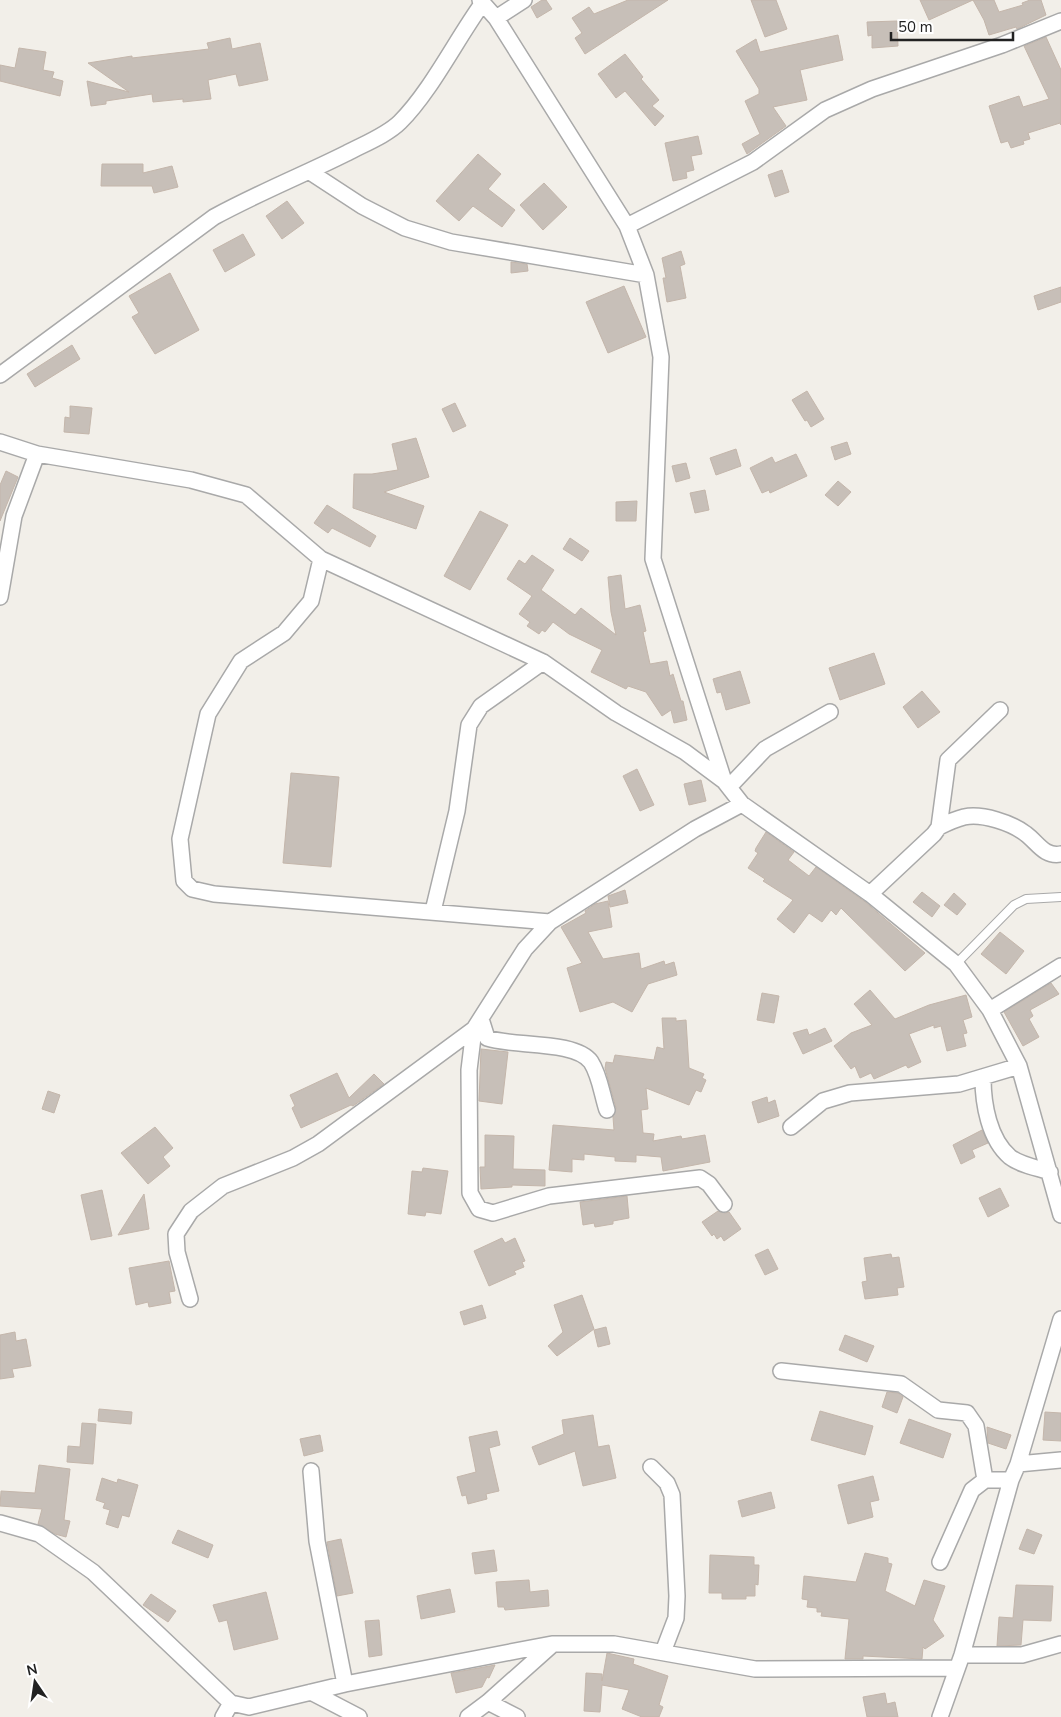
<svg xmlns="http://www.w3.org/2000/svg" width="1061" height="1717" font-family="'Nunito Sans',sans-serif">
<rect width="100%" height="100%" fill="#f2efe9"/>
<path fill="#c7bfb8" stroke="#c4b6ab" d="M542 0H546L552 9 537 18 531 7Z
M628 0H668L585 54 575 38 582 33 572 18 589 7 594 14Z
M751 0H776L787 29 765 37Z
M920 0H973L929 20Z
M973 0H994L999 12 1023 5 1022 3 1030 0H1041L1046 15 1017 29 1016 27 989 35 984 20Z
M897 21 898 46 872 48V35L868 36 867 22Z
M838 35 843 60 800 70 807 100 773 107 786 126 747 154 742 144 760 134 745 101 759 94V89L736 51 756 39 760 52Z
M1046 37 1061 70V125L1060 123 1028 133 1030 139 1023 141 1024 144 1011 148 1008 141 1001 143 989 106 1019 96 1023 107 1049 99 1024 46Z
M230 38 232 49 260 43 268 80 239 86 236 74 208 80 211 99 183 102V99L153 102 152 94 106 101V104L91 106 87 81 129 92 88 63 132 56V58L209 49 207 43Z
M19 48 46 52 43 70 54 72 52 78 63 81 60 96 0 81V65L15 68Z
M625 54 643 77 641 79 659 100 652 106 664 116 655 126 625 91 616 98 598 74Z
M698 136 702 154 691 156 694 170 686 172 687 178 673 181 665 143Z
M478 154 501 174 488 189 515 210 502 227 473 206 459 221 436 201Z
M102 164H143V173L172 166 178 187 154 193 152 186H101Z
M782 170 789 192 775 197 768 175Z
M544 183 567 207 543 230 520 205Z
M287 201 304 223 282 239 266 216Z
M243 234 255 255 225 272 213 250Z
M681 251 685 264 680 266 686 298 667 302 663 278H666L662 258Z
M511 262 527 264 528 271 511 273Z
M170 273 199 330 155 354 132 317 139 313 129 296Z
M624 286 646 337 608 353 586 302Z
M1061 287V302L1038 310 1034 296Z
M72 345 80 359 35 387 27 374Z
M807 391 824 419 811 427 807 420 805 421 792 400Z
M455 403 466 426 453 432 442 409Z
M70 406 92 408 89 434 64 432 65 417 70 418Z
M416 438 429 477 384 492 424 506 416 529 353 508 354 474H372L398 470 392 444Z
M847 442 851 454 835 460 831 447Z
M736 449 741 466 716 475 710 458Z
M796 454 807 476 770 493 769 490 762 493 750 468 772 457 775 463Z
M686 463 690 478 676 482 672 466Z
M6 471 18 477 0 521V485Z
M838 481 851 492 838 506 825 495Z
M705 490 709 510 695 513 690 493Z
M637 501 636 521H616V502Z
M327 505 376 536 370 547 332 528 328 533 314 523Z
M480 511 508 525 470 590 444 576Z
M570 538 589 551 582 561 563 549Z
M532 555 554 570 541 590 575 615 581 608 616 635 611 612 608 577 621 575 625 609 640 605 646 631 643 632 650 664 667 661 670 676 673 674 681 701H683L687 720 674 723 671 710 662 716 646 692 628 686 626 689 591 672 602 650 569 634 553 622 545 632 542 630 539 634 527 626 530 622 519 614 532 596 507 579 519 560 525 564Z
M874 653 885 684 840 700 829 668Z
M740 671 750 703 726 710 721 692 717 693 713 679Z
M922 691 940 712 918 728 903 707Z
M637 769 654 805 640 811 623 776Z
M291 773 339 777 331 867 283 863Z
M701 780 706 801 689 805 684 784Z
M766 832 794 852 788 860 809 876 816 867 864 901 925 953 905 971 841 908 836 915 831 910 822 922 809 913 794 933 777 919 793 900 763 881 765 879 748 868 758 853 755 851 756 848Z
M625 890 628 903 610 907 608 896Z
M922 892 940 906 932 917 913 902Z
M954 893 966 904 957 915 944 905Z
M608 901 612 927 588 932 603 959 639 953 641 969 664 961 665 965 674 962 677 975 648 984 632 1012 613 1002 580 1012 567 968 582 963 561 927 586 913 585 911 595 904Z
M1000 932 1024 951 1006 974 981 954Z
M1051 983 1059 994 1030 1010 1033 1016 1029 1019 1039 1037 1023 1046 1004 1012Z
M870 990 895 1019 929 1005 966 995 972 1017 963 1020 967 1033 963 1034 966 1046 947 1051 941 1026 934 1028V1025L909 1034 921 1062 908 1068 906 1065 874 1079 871 1073 860 1078 855 1066 851 1069 834 1046 851 1033 872 1025 854 1004Z
M762 993 779 996 774 1023 757 1020Z
M662 1018H676V1021L686 1020 689 1068 704 1074 702 1078 706 1080 701 1092 696 1090 689 1105 646 1088 648 1109 641 1110 643 1133 654 1134 653 1141 681 1136 682 1139 705 1135 710 1162 663 1171 661 1157 636 1155V1162L615 1161V1157L584 1154V1160L572 1159V1172L549 1170 553 1125 614 1130 613 1117 616 1108 605 1068 606 1062 613 1063 615 1055 654 1060 657 1047 664 1049Z
M825 1028 832 1041 803 1054 793 1033 807 1029 809 1035Z
M481 1049 508 1052 502 1104 479 1101Z
M337 1073 349 1098 374 1074 384 1084 353 1106 351 1105 301 1128 292 1108 295 1106 290 1095Z
M48 1091 60 1095 54 1113 42 1109Z
M767 1097 768 1103 775 1100 779 1116 758 1123 752 1102Z
M155 1127 173 1148 163 1157 170 1166 148 1184 121 1153Z
M982 1130 988 1143 972 1150 975 1157 961 1164 953 1145Z
M485 1135 514 1136 513 1169 545 1170V1186L512 1185V1187L481 1189 480 1167H485Z
M423 1168 448 1171 441 1214 426 1212 425 1216 408 1214 412 1171 422 1172Z
M1000 1188 1009 1206 988 1217 979 1198Z
M102 1190 112 1236 91 1240 81 1195Z
M144 1194 149 1229 118 1235Z
M627 1196 629 1218 613 1221V1224L595 1227 594 1223 583 1225 580 1202Z
M718 1211 725 1213 729 1212 741 1229 724 1241 721 1236 717 1239 714 1234 712 1236 702 1222Z
M502 1238 505 1243 515 1238 525 1261 522 1262 524 1267 514 1271 516 1274 489 1286 474 1251Z
M768 1249 778 1269 765 1275 755 1255Z
M891 1254 892 1258 899 1257 904 1287 897 1288 898 1295 865 1299 862 1282 867 1281 864 1258Z
M169 1261 175 1291 169 1292 171 1303 149 1307 148 1302 136 1305 129 1268Z
M582 1295 594 1329 557 1356 548 1346 563 1332 554 1305Z
M482 1305 486 1318 464 1325 460 1312Z
M606 1327 610 1344 598 1347 594 1330Z
M15 1332 16 1341 26 1339 31 1366 12 1369 14 1377 0 1379V1335Z
M845 1335 874 1346 867 1362 839 1350Z
M887 1392 898 1393 903 1397 897 1413 882 1407Z
M99 1409 132 1412 131 1424 98 1421Z
M820 1411 873 1426 865 1455 811 1440Z
M1045 1412 1061 1413V1441L1043 1440Z
M593 1415 598 1447 609 1445 616 1478 583 1486 575 1451 539 1465 532 1447 564 1434 562 1420Z
M909 1419 951 1434 943 1458 900 1443Z
M82 1423 96 1424 93 1464 67 1462 68 1446 80 1447Z
M987 1427 1011 1435 1006 1449 988 1443Z
M497 1431 500 1445 489 1448 499 1491 486 1494 487 1499 468 1504 466 1495 462 1496 457 1477 476 1472 469 1437Z
M320 1435 323 1451 304 1456 300 1439Z
M39 1465 70 1469 64 1520 70 1521 66 1537 55 1534 38 1524 42 1509 0 1506 1 1491 35 1493Z
M873 1476 879 1500 870 1502 873 1517 848 1524 838 1485Z
M102 1478 117 1483 118 1479 138 1485 129 1517 122 1515 118 1528 106 1524 110 1510 103 1508 105 1503 96 1500Z
M771 1492 775 1508 742 1517 738 1501Z
M1027 1529 1042 1535 1034 1554 1019 1549Z
M178 1530 213 1545 208 1558 172 1543Z
M341 1539 353 1593 337 1596 327 1542Z
M494 1550 497 1571 475 1574 472 1553Z
M865 1553 888 1558V1563L892 1564 885 1591 915 1606 924 1580 945 1586 933 1620 944 1636 925 1649 923 1647 922 1659 863 1656V1659H845L849 1619 821 1616 822 1612H817V1608L807 1607 808 1600 802 1599 804 1576 856 1582Z
M710 1555 754 1557V1565H759L758 1585 755 1584V1596H746V1599H722V1593H709Z
M529 1580 530 1592 548 1590 549 1606 505 1610 504 1607H498L496 1582Z
M1016 1585 1053 1586 1051 1621 1023 1620 1021 1645 997 1646 999 1617 1013 1618Z
M450 1589 455 1612 421 1619 417 1596Z
M266 1592 278 1639 234 1650 227 1620 219 1622 213 1605Z
M151 1594 176 1611 168 1622 143 1605Z
M379 1620 382 1655 369 1657 365 1621Z
M607 1653 634 1659 633 1664 668 1676 659 1705 663 1707 659 1717H642L622 1709 629 1690 602 1685 600 1712 584 1711 586 1673 602 1674V1681Z
M495 1665 489 1678 487 1677 482 1687 456 1693 451 1673Z
M885 1693 887 1704 895 1702 898 1717H867L863 1697Z"/>
<g fill="none" stroke-linecap="round" stroke-linejoin="round">
<g stroke="#a9a9a9" stroke-width="10">
<path id="service" d="M956 964 1014 905 1026 899 1061 897"/>
</g>
<g stroke="#a9a9a9" stroke-width="18">
<path id="minor" d="M480 0 496 18 627 226 646 275 661 357 653 559 724 781 742 804 870 894 956 964 990 1010 1019 1066 1061 1215
M496 18 524 0
M310 172 362 206 405 228 451 242 646 275
M627 226 753 162 825 110 872 89 1002 45 1061 21
M0 375 214 217C258 193 303 175 347 153 364 144 387 135 400 122 431 91 456 40 482 4
M0 442 37 454 191 480 246 495 321 559 543 662 616 713 685 752 724 781
M321 559 311 601 284 633 241 661 208 714 180 839 184 881 192 889 214 894 550 922
M0 597 14 516 37 454
M729 787 765 749 830 712
M939 827C947 823 956 819 964 817 982 813 1012 823 1026 834 1038 843 1044 857 1061 854
M870 894 934 834 939 827 948 760 1000 710
M433 911 457 811 469 725 481 706 543 662
M990 1010 1061 966
M481 1019 487 1038C512 1047 575 1040 591 1062 600 1076 602 1095 607 1110
M474 1029 469 1070 470 1193 479 1209 493 1213 549 1196 700 1178 709 1184 724 1204
M983 1078C983 1104 989 1139 1010 1157 1020 1165 1038 1168 1050 1172
M791 1127 823 1101 850 1093 959 1084 1019 1066
M190 1299 177 1252 176 1234 191 1211 223 1186 293 1158 318 1144 474 1029 525 949 550 922 695 829 742 804
M781 1371 901 1384 938 1410 967 1413 976 1426 985 1480
M1018 1464 1061 1460
M651 1467 667 1483 672 1495 677 1596 676 1618 663 1652
M311 1471 317 1541 345 1684
M0 1523 39 1534 93 1572 231 1703 249 1707 345 1684 552 1644H614L755 1669 956 1668
M940 1562 972 1490 985 1480H1011
M962 1655H1022L1061 1644
M311 1692 359 1717
M488 1702 517 1717
M223 1717 231 1703
M468 1717 488 1702 552 1645
M940 1717 962 1655 1011 1480 1018 1464 1061 1319"/>
</g>
<use href="#service" stroke="#fff" stroke-width="8"/>
<use href="#minor" stroke="#fff" stroke-width="15"/>
</g>
<g transform="translate(35 1682) rotate(347)" stroke="#ffffff" stroke-width="4" paint-order="stroke">
<path d="M0-4L9 19L0 12L-9 19Z" fill="#222222"/>
<text y="-8" font-size="14" font-weight="bold" text-anchor="middle" fill="#222222">N</text>
</g>
<path d="M891 32v8h122v-8" fill="none" stroke="#222222" stroke-width="2.5"/>
<text x="898" y="32" font-size="15" fill="#222222" stroke="#ffffff" stroke-width="4" paint-order="stroke">50 m</text>
</svg>
